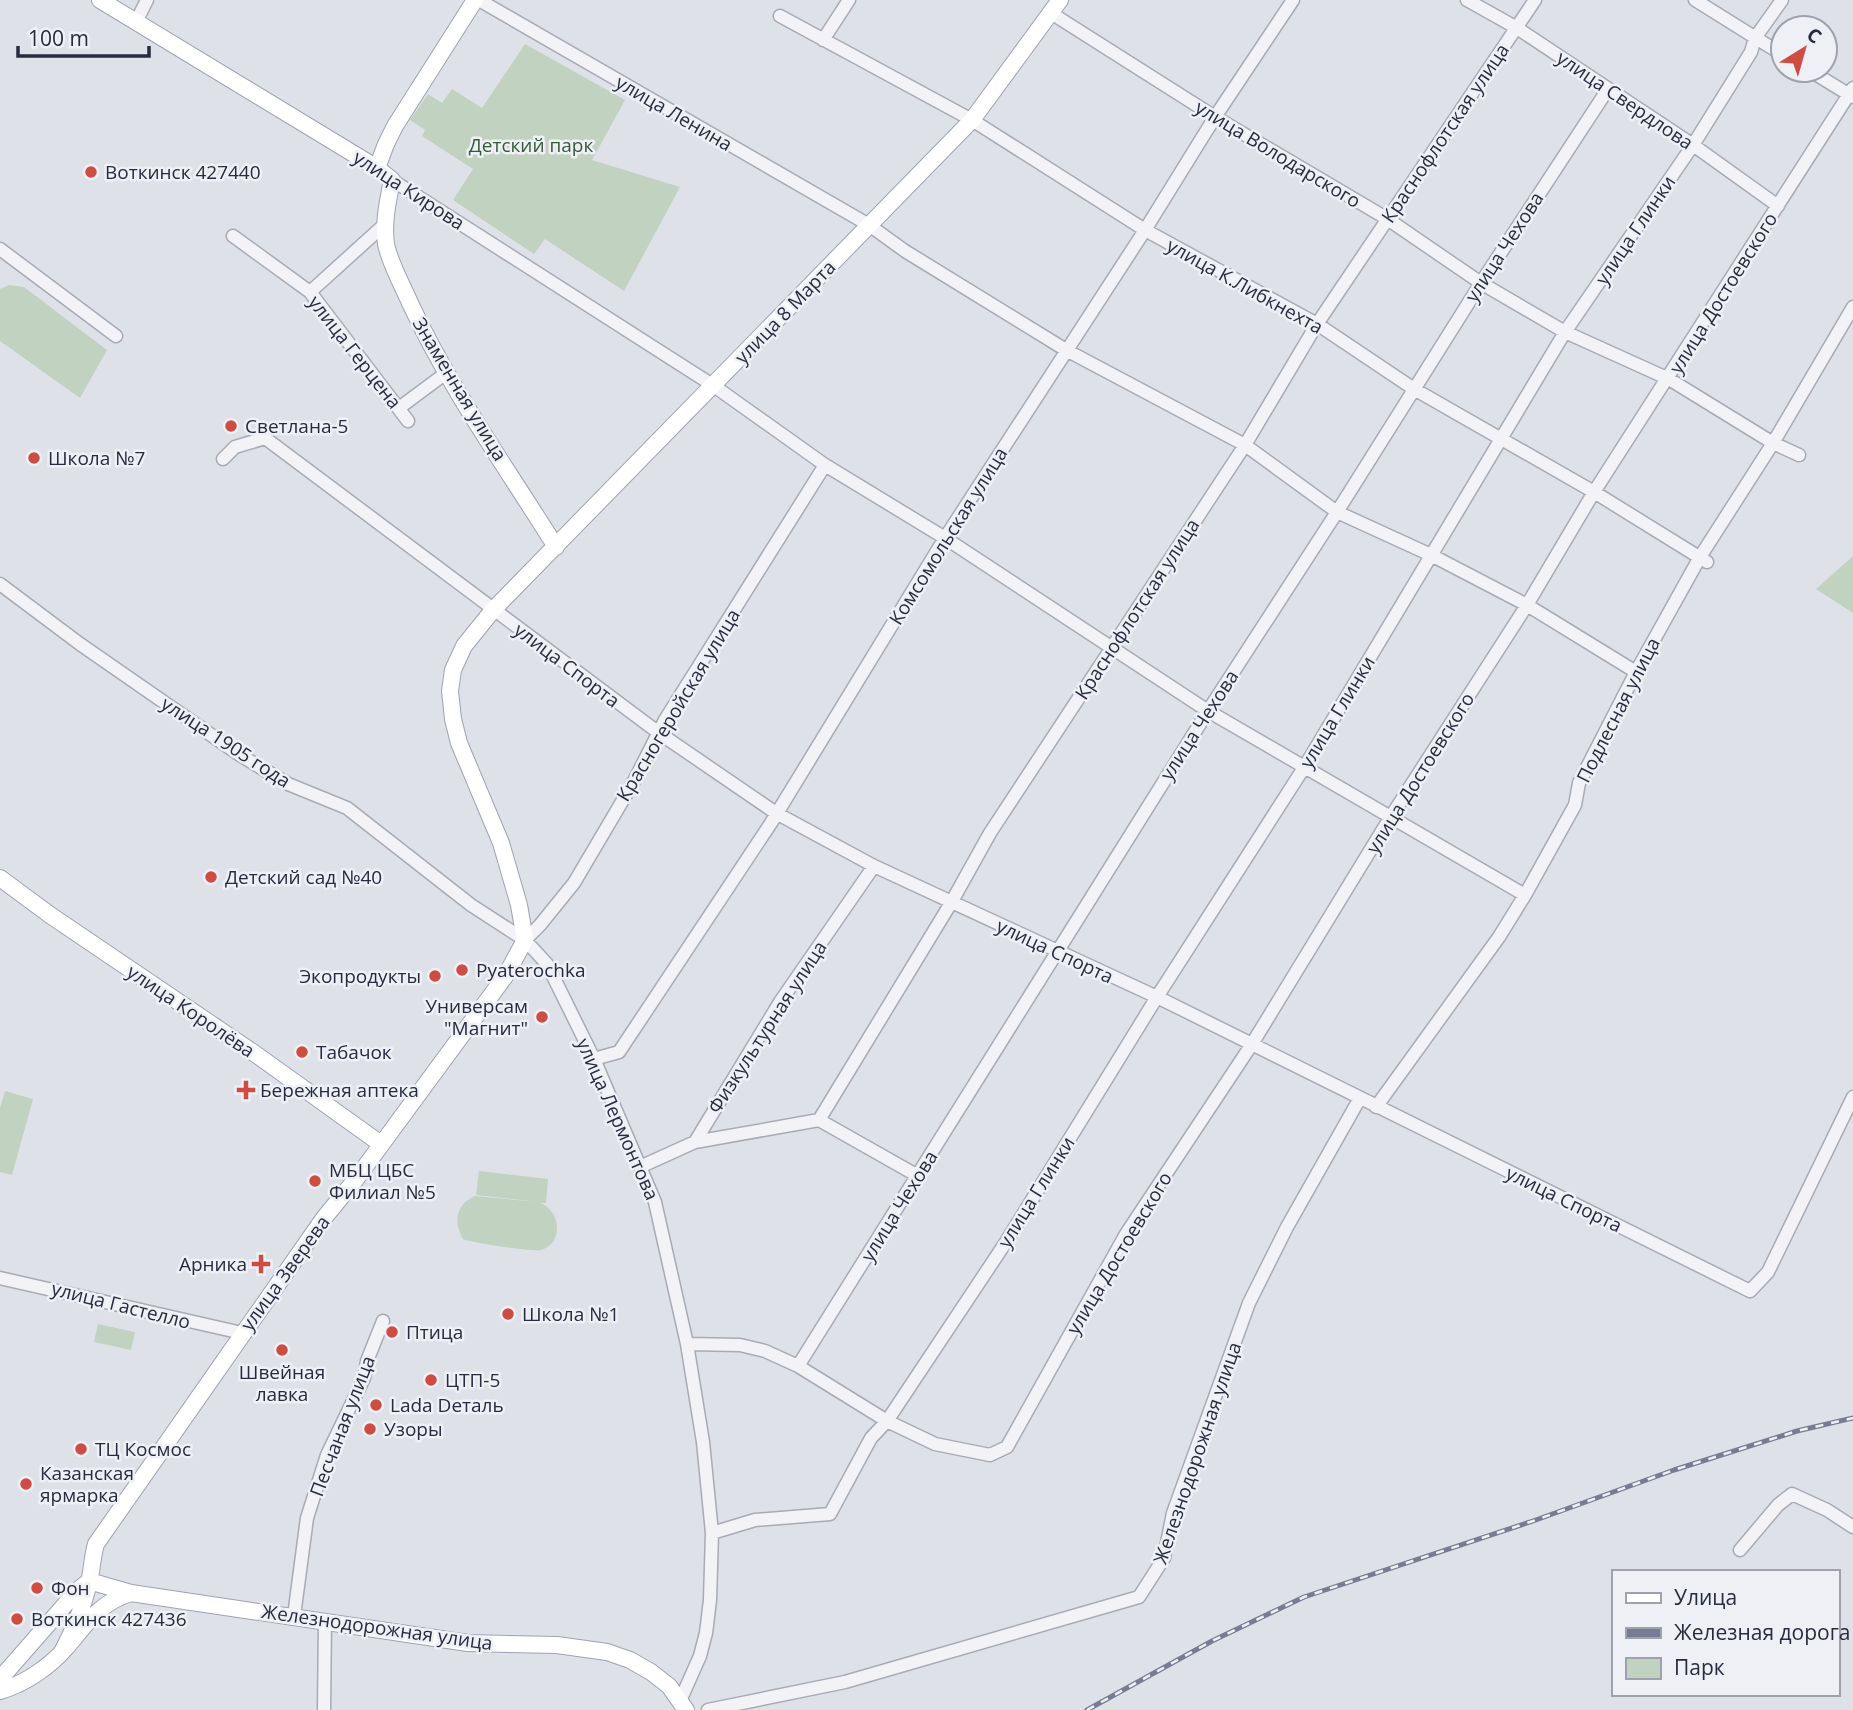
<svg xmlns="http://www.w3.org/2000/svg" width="1853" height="1710" font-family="'Open Sans',sans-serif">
<rect width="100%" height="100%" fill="#dfe1e8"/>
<path fill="#c1d2c0" d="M525 44 625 100 592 160 680 187 624 291 545 239 534 254 453 200 473 169 422 136 425 130 410 120 428 94 442 103 452 89 482 108Z
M9 285 24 287 107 350 80 398 0 341V289Z
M1853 556V613L1816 589Z
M5 1091 33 1099 12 1175 0 1172V1108Z
M479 1171 548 1179 546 1203H540C561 1211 564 1243 541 1250 532 1252 473 1243 463 1239 453 1222 456 1204 475 1196L538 1202 476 1195Z
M98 1324 135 1332 131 1350 94 1342Z"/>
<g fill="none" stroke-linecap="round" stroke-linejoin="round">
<g stroke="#a8aab5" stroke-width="15">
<path id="minor" d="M479 0 869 225 905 251 1066 350 1245 445 1337 512 1431 555 1527 605 1636 672
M1467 0 1517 28 1693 145 1778 206
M1695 0 1783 55
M1051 13 1215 117 1386 218 1481 283 1565 332 1669 379 1773 443 1799 455
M780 16 972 120 1145 230 1317 324 1414 389 1594 492 1707 562
M136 22 147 0
M823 40 849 0
M1809 70 1853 97
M392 180 714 386 825 465 945 538 1208 711 1525 895
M233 236 310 292 408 421
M0 249 116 336
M310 292 384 225
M399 408 446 373
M223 459 235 447 265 438 659 733 776 813 874 866 1157 997 1750 1291 1768 1272 1853 1097
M0 584 80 644 240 755 288 784 347 808 471 905 525 940 547 964 594 1059 655 1202 687 1344 703 1442 712 1533 710 1600 706 1633 700 1656 680 1701
M525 940 540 925 574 883 633 783 665 720 825 465
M594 1059 619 1052 771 823 945 538 1145 230 1215 117 1293 0
M1376 1107 1499 937 1525 895 1575 805 1579 783 1636 672 1700 557 1773 443 1853 307
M819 1120 918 1176
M695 1142 819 1120 951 903 990 833 1245 445 1317 324 1535 0
M642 1166 695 1142 780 1002 874 866
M0 1278 242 1333
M687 1344 740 1345 765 1351 798 1366 887 1421 935 1444 990 1455 1007 1447 1126 1234 1252 1044 1390 818 1527 605 1594 492 1853 88
M798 1366 1208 711 1337 512 1481 283 1608 89
M712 1533 755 1520 830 1514 871 1438 887 1421 1006 1242 1157 997 1305 766 1565 332 1693 145 1751 52 1755 38 1782 0
M1740 1550 1778 1505 1792 1494 1827 1510 1853 1527
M294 1616 307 1518 327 1455 364 1378 367 1361 383 1321
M324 1710 325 1621
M708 1710 845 1682 1139 1597 1164 1558 1173 1513 1249 1303 1287 1227 1360 1098"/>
</g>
<g stroke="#9ea2b4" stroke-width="18">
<path id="major" d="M100 0 377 168 392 180C388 201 383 222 386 244 390 264 402 284 410 303 450 389 506 467 556 547
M377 168 386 144 395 126 475 0
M0 878 50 915 254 1053 381 1144
M89 1581 131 1593 468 1643 557 1645 607 1652 630 1660 651 1672 669 1686 686 1710
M62 1652C74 1630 83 1607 89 1583 92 1570 92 1558 96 1544L324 1218 356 1179 506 975 525 940 519 905 501 843 459 743 453 719 450 691 453 670 464 646 493 610 972 120 1060 0
M0 1679 77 1591 88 1582
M0 1691C24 1684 48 1668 65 1649 86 1625 98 1603 131 1593"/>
</g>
<use href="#minor" stroke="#f2f2f7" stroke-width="12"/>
<use href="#major" stroke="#fff" stroke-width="16"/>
<g stroke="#787c92" stroke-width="5">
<path id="rail" d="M1087 1710 1212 1641 1304 1597 1533 1521 1674 1470 1797 1431 1853 1418"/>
</g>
<use href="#rail" stroke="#eef0f6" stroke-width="2.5" stroke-dasharray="8" stroke-linecap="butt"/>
</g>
<g fill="#ce4d43" stroke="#eef0f6" stroke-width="2.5">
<circle cx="91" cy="172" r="7"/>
<circle cx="231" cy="426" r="7"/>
<circle cx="34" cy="458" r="7"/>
<circle cx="211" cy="877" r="7"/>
<circle cx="462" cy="970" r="7"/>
<circle cx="435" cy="976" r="7"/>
<circle cx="542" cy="1017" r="7"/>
<circle cx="302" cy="1052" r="7"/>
<path d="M242.5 1079.5h7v7h7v7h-7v7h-7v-7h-7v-7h7z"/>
<circle cx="315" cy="1181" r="7"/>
<path d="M257.5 1253.5h7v7h7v7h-7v7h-7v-7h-7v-7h7z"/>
<circle cx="508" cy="1314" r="7"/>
<circle cx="392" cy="1332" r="7"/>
<circle cx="282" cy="1350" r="7"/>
<circle cx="431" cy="1380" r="7"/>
<circle cx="376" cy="1405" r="7"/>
<circle cx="370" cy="1429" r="7"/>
<circle cx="81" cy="1449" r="7"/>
<circle cx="26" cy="1484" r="7"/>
<circle cx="37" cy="1588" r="7"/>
<circle cx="17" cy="1619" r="7"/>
</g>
<g text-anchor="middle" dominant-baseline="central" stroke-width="5" stroke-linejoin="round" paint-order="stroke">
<g font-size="19" fill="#282b3f" stroke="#eef0f6">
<text transform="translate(1625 100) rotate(34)">улица Свердлова</text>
<text transform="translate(674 113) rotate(30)">улица Ленина</text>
<text transform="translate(1445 133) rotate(-56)">Краснофлотская улица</text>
<text transform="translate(1278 154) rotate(31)">улица Володарского</text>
<text transform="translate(409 190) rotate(33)">улица Кирова</text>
<text transform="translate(1635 230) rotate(-56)">улица Глинки</text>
<text transform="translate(1504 247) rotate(-57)">улица Чехова</text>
<text transform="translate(1245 286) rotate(29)">улица К.Либкнехта</text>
<text transform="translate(1723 293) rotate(-58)">улица Достоевского</text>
<text transform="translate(785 312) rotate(-46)">улица 8 Марта</text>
<text transform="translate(355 352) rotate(52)">улица Герцена</text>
<text transform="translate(460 389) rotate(59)">Знаменная улица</text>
<text transform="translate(948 536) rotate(-58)">Комсомольская улица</text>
<text transform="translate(1137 609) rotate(-57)">Краснофлотская улица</text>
<text transform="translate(567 665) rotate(37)">улица Спорта</text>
<text transform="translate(678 705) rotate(-59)">Красногеройская улица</text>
<text transform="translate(1618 710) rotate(-63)">Подлесная улица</text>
<text transform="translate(1337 712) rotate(-59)">улица Глинки</text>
<text transform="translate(1199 725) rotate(-57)">улица Чехова</text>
<text transform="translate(226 742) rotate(33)">улица 1905 года</text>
<text transform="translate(1420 773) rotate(-58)">улица Достоевского</text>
<text transform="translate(1055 951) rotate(25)">улица Спорта</text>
<text transform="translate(191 1011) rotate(34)">улица Королёва</text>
<text transform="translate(767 1027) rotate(-57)">Физкультурная улица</text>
<text transform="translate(618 1119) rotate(66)">улица Лермонтова</text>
<text transform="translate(1036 1192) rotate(-58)">улица Глинки</text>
<text transform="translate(1564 1199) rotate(26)">улица Спорта</text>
<text transform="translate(899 1206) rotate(-58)">улица Чехова</text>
<text transform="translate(1119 1253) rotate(-59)">улица Достоевского</text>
<text transform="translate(285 1273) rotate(-54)">улица Зверева</text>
<text transform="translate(121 1305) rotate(14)">улица Гастелло</text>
<text transform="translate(342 1426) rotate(-69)">Песчаная улица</text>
<text transform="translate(1197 1453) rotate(-71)">Железнодорожная улица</text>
<text transform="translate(377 1627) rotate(8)">Железнодорожная улица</text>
</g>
<g font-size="19" fill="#355b36" stroke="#eef0f6">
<text x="531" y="145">Детский парк</text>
</g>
<g font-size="19" fill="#282b3f" stroke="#eef0f6" text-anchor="start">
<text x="105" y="172">Воткинск 427440</text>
<text x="245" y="426">Светлана-5</text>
<text x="48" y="458">Школа №7</text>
<text x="225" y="877">Детский сад №40</text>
<text x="476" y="970">Pyaterochka</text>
<text x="421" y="976" text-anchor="end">Экопродукты</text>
<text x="528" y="1006" text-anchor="end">Универсам<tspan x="528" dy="22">"Магнит"</tspan></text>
<text x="316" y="1052">Табачок</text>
<text x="260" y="1090">Бережная аптека</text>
<text x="329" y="1170">МБЦ ЦБС<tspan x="329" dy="22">Филиал №5</tspan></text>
<text x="247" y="1264" text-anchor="end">Арника</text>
<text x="522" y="1314">Школа №1</text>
<text x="406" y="1332">Птица</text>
<text x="282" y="1372" text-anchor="middle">Швейная<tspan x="282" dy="22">лавка</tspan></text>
<text x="445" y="1380">ЦТП-5</text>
<text x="390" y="1405">Lada Dеталь</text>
<text x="384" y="1429">Узоры</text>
<text x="95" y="1449">ТЦ Космос</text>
<text x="40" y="1473">Казанская<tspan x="40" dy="22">ярмарка</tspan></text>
<text x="51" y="1588">Фон</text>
<text x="31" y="1619">Воткинск 427436</text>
</g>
</g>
<rect x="1612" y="1570" width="228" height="126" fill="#eef0f6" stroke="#9fa1ad" stroke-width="2"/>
<rect x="1626" y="1593" width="35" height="10" fill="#ffffff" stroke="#9fa1ad" stroke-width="2"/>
<text x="1674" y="1605" font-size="21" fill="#282b3f">Улица</text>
<rect x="1626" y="1628" width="35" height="10" fill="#787c92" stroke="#9fa1ad" stroke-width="2"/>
<text x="1674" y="1640" font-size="21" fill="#282b3f">Железная дорога</text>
<rect x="1626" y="1658" width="35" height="21" fill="#c1d2c0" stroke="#9fa1ad" stroke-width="2"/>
<text x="1674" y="1675" font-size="21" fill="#282b3f">Парк</text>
<g transform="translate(1804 49) rotate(37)"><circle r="33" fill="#eef0f6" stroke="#9fa1ad" stroke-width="2"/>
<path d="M0-5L12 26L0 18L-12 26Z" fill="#ce4d43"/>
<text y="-10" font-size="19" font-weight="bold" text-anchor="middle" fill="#282b3f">С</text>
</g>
<path d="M18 46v10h131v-10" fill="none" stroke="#282b3f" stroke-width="3.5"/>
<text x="28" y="46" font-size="21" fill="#282b3f" stroke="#eef0f6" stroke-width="5" paint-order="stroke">100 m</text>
</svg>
